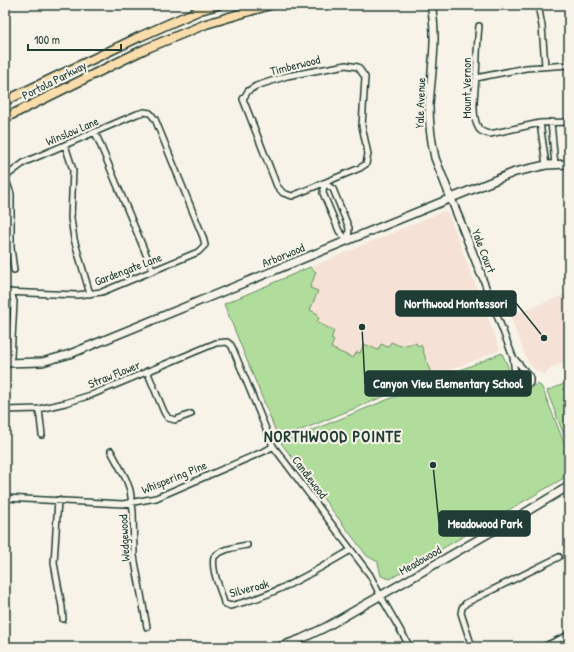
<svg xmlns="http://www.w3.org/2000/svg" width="574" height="652" font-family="'Patrick Hand',sans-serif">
<rect width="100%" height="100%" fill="#f7f3e8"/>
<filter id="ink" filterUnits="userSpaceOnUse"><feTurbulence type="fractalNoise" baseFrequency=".025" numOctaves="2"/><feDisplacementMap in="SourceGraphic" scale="8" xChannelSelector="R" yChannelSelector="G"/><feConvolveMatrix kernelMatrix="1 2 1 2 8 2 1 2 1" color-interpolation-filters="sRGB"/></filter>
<g filter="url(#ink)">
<path fill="#f5e1d5" d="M444 211 448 213 500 350 432 377 278 440 224 304Z
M569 293V360L551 368 544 375 535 370 528 362 510 316Z"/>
<path fill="#b0dd9b" stroke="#688d68" d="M310 267 316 272 310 288 318 291 310 310 318 314 317 317 319 318 317 322 334 331 331 339 334 340 331 348 353 358 357 352 360 353 364 344 378 350 381 344 388 347 391 342 400 346 416 343 418 346 421 345 432 377 279 439 224 304Z
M502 353C504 359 508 365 509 371 510 375 509 380 511 384 516 398 529 389 537 384L541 386 543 390 569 455V475L390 579 381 576 378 562 367 556 281 443Z
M569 382V448L547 391Z"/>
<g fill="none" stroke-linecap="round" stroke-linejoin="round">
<g stroke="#1f3d34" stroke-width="8">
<path id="street" d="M538 5 542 26 545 66
M479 26C477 43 477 60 476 78 475 91 471 115 478 127 480 132 485 133 490 134L540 123 569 122
M346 65 358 67 365 77 362 126 368 154 366 164 360 168 292 196 283 193 277 186 243 99 248 91 256 86 287 76Z
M476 78 526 68 569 65
M551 122 555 165
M540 123 546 165
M95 132 153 271
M65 145 73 170 71 218 74 239 90 294
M5 177 25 162 137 114 144 112 150 113 155 119 203 237 205 245 198 252 102 292 77 295 5 292
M5 177 11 194V248L14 270
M324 183 333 189 349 228 348 241
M324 183 323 193 339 231 348 241
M481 274 513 357 516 383C521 387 525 387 530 383V377L513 357
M5 329 6 302 11 292
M7 363 11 357 14 302 11 292
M147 371 164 412 168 418 175 420 191 414
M39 409 42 435
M5 410 39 409 65 403 91 395 216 343 227 342 231 345 233 349 273 446 370 575 380 595 410 647
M111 451 126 479 130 490 133 511 134 556 147 627
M5 498 123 504 156 498 267 450 273 446
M58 500 54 563 62 607 63 619
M247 545C236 547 222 549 214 557 211 572 221 589 224 603L230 606C274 596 312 573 351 550
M472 647 461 613 462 608 466 603 559 557
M543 647 569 635"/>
</g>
<g stroke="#1f3d34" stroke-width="10">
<path id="secondary" d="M431 5C438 39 431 72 429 106 429 124 431 140 435 158L481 274
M5 363 42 362 70 354 515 172 546 165 569 164
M279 647 301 639 326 627 526 512 569 486"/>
</g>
<g stroke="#1f3d34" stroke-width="11">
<path id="primary" d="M5 101 139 37 200 10 218 5
M5 118 145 49 206 24 270 5"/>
</g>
<use href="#street" stroke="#f7f3e8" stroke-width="5"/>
<use href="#secondary" stroke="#f7f3e8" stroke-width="7"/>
<use href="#primary" stroke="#fbddab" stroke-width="8"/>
</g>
</g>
<g text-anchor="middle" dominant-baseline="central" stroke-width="4" stroke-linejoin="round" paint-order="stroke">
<g font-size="12" fill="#1f3d34" stroke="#f7f3e8">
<text transform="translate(295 65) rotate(-14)">Timberwood</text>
<text transform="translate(54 80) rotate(-27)">Portola Parkway</text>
<text transform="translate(466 88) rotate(-90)">Mount Vernon</text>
<text transform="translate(420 103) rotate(-88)">Yale Avenue</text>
<text transform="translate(72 131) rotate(-23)">Winslow Lane</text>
<text transform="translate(484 251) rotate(69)">Yale Court</text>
<text transform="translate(283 255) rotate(-22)">Arborwood</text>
<text transform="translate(128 269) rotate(-21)">Gardengate Lane</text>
<text transform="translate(114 374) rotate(-22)">Straw Flower</text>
<text transform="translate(174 477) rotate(-22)">Whispering Pine</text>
<text transform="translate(310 477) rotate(53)">Candlewood</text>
<text transform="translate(124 538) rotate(-93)">Wedgewood</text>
<text transform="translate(420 560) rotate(-30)">Meadowood</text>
<text transform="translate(249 588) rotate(-15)">Silveroak</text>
</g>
<g font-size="16" font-weight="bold" letter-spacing="1" fill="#1f3d34" stroke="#f7f3e8">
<text x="333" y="436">NORTHWOOD POINTE</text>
</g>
</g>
<path fill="none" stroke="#1f3d34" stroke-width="1.5" d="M544 338L516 303M362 327L365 384M433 465L439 523"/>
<g fill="#1f3d34" stroke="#f7f3e8" stroke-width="1.5">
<circle cx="544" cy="338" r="4"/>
<circle cx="362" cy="327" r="4"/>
<circle cx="433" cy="465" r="4"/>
</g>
<g fill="#1f3d34" stroke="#1f3d34" stroke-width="1.5">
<rect x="396" y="291" width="120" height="25" rx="4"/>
<rect x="365" y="371" width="166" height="25" rx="4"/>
<rect x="439" y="511" width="91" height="25" rx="4"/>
</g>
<g font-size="13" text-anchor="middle" font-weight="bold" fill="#fff">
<text x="456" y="308">Northwood Montessori</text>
<text x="448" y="388">Canyon View Elementary School</text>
<text x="485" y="528">Meadowood Park</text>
</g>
<rect width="574" height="652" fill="none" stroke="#f7f3e8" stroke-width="20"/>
<rect x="10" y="10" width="554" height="632" fill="none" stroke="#1f3d34" stroke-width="1.5" filter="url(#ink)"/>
<path d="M28 44v6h93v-6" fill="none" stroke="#1f3d34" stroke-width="2"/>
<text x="34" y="44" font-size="12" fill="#1f3d34" stroke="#f7f3e8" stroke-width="3" paint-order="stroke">100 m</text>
</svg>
